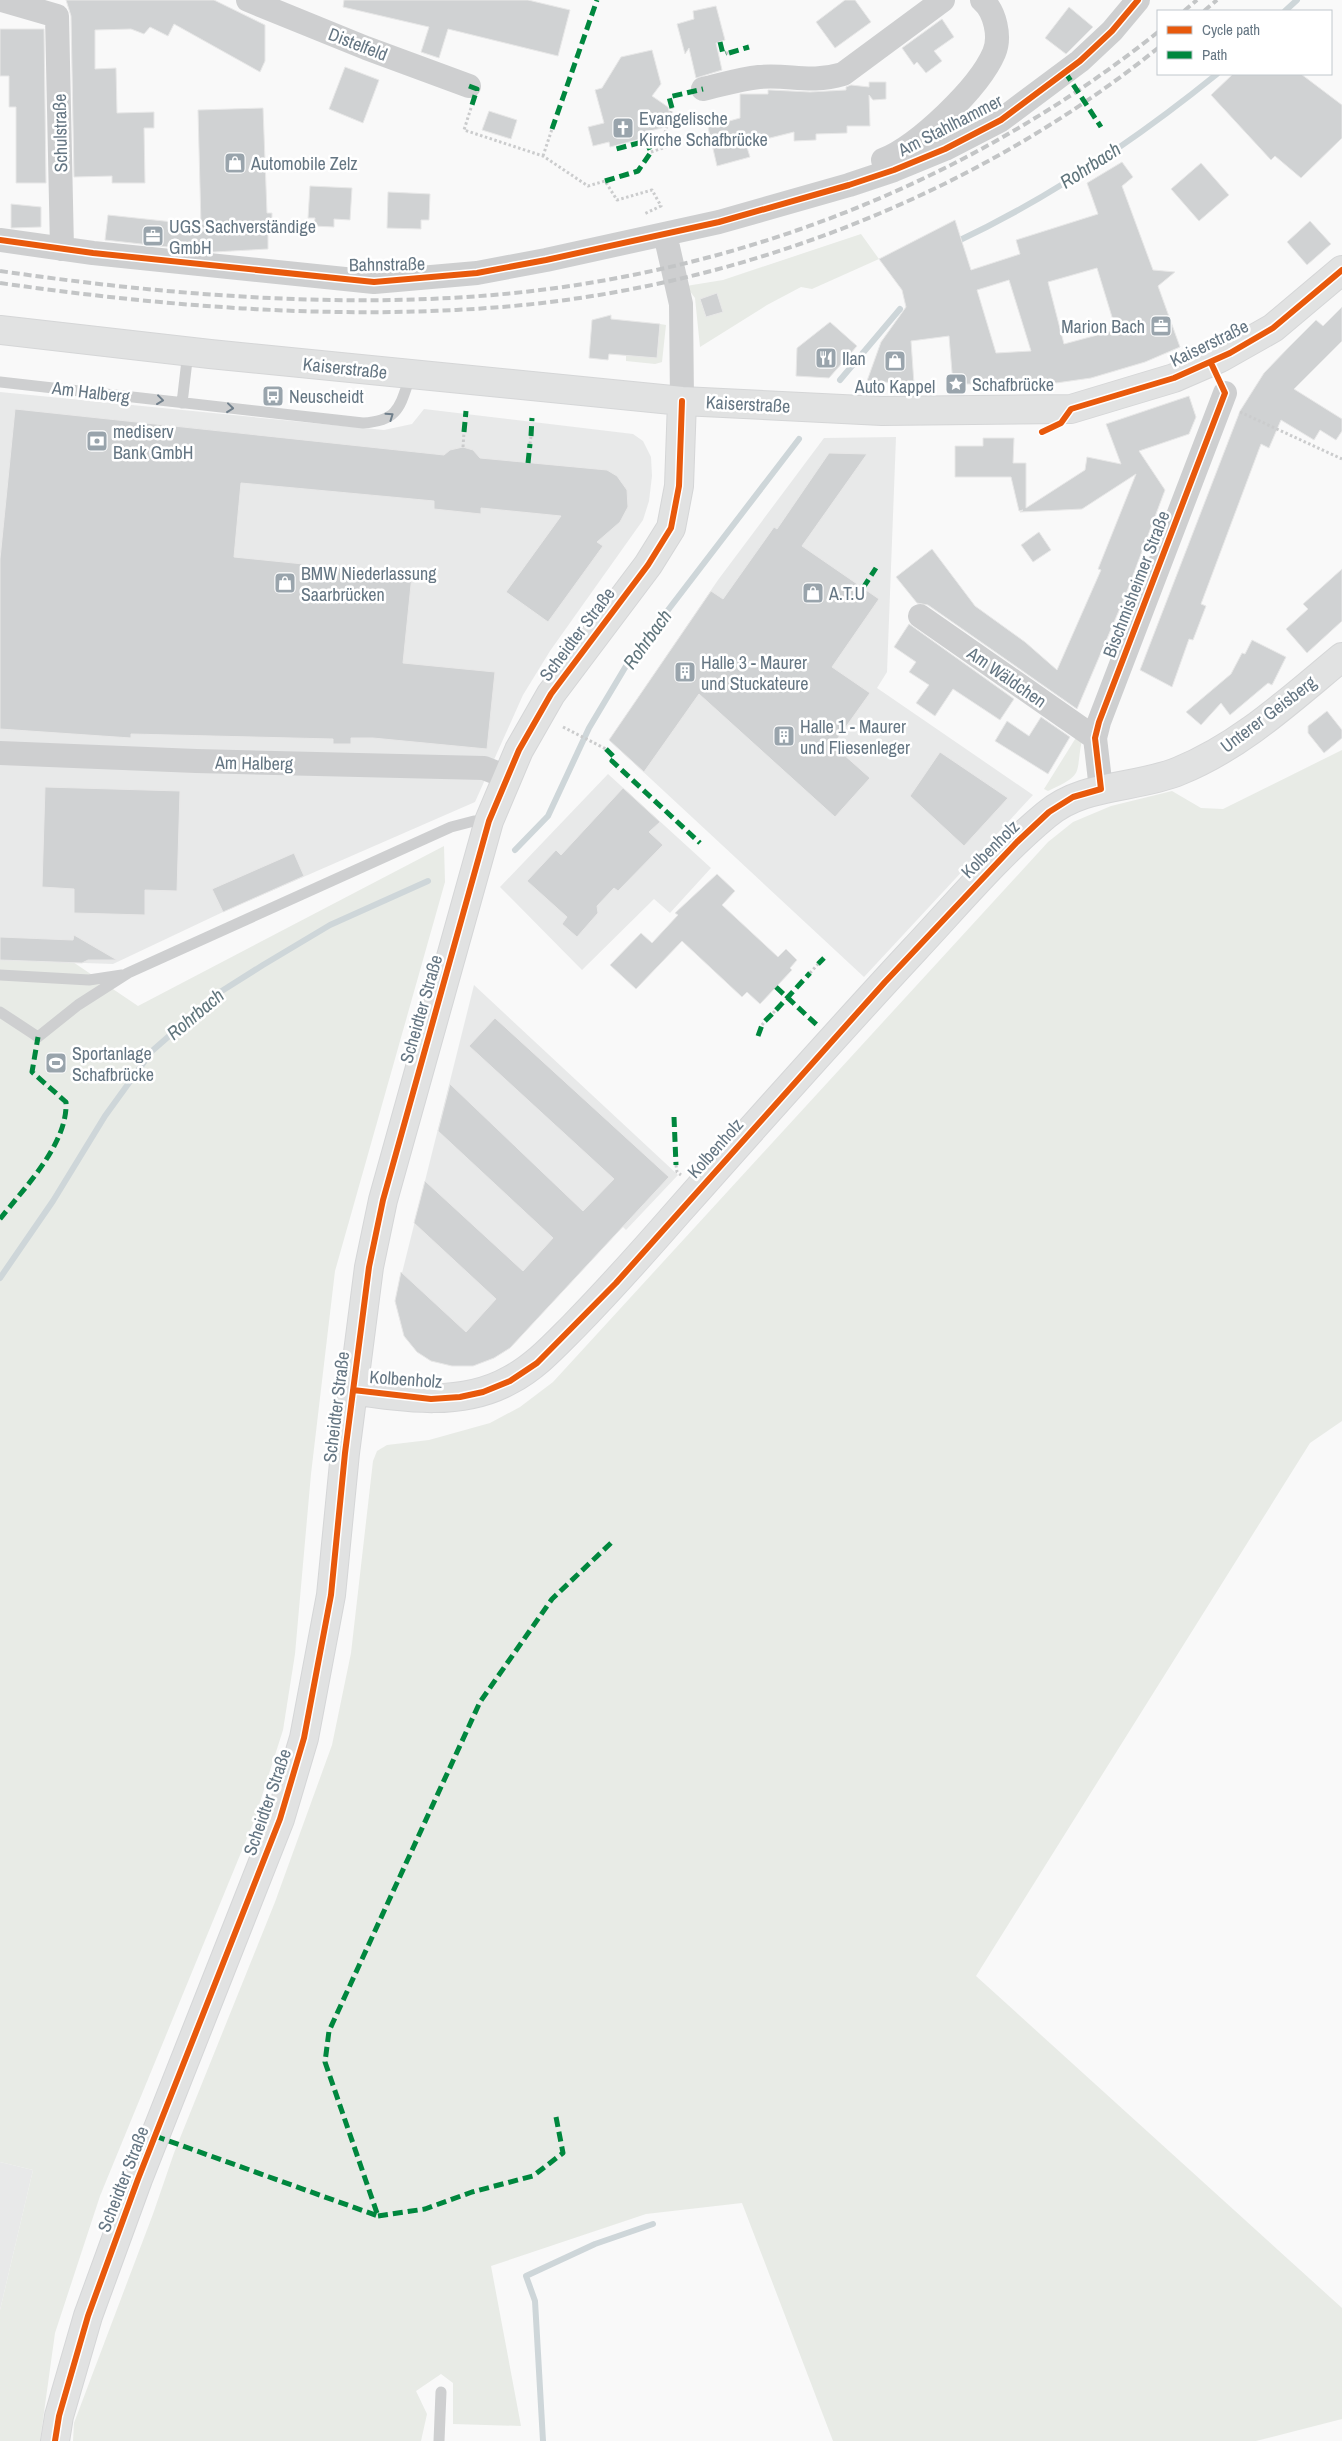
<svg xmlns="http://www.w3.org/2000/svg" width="1342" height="2441" font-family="'Archivo Narrow',sans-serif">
<rect width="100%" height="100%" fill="#f9f9f9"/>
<path fill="#e8e9e9" d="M0 392 384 430 412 424 424 409 633 434 643 441 651 457 652 476 649 501 643 520 550 651 523 695 475 802 223 912 113 964 0 960Z
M896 437 887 672 877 688 1033 795 864 977 609 740 718 580 824 438Z
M608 774 711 868 670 913 654 899 582 970 500 887Z
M474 985 678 1175 626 1230 622 1226 510 1348 494 1358 473 1366H452L431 1361 417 1352 404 1336 395 1301Z
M0 2162 33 2170 0 2310Z"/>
<path fill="#e8ebe6" d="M861 234 879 259 812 289 801 287 767 305 700 347 695 298 686 286 723 280Z
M660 324 666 325 662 362 655 364 626 361V355L657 358Z
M1077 736 1082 740C1075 775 1085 774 1048 791L1044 789Z
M1342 750V1421L1310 1443 976 1976 1342 2308V2419L1256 2441H833L742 2203 646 2214 491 2266 521 2426 453 2424V2383L441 2374 416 2391 427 2414 421 2441H73L74 2423 153 2214 174 2153 275 1902 332 1745 351 1653 373 1461 377 1451 387 1445 429 1440 490 1423 520 1407 553 1382 1048 842 1073 822 1111 806 1172 791 1201 808 1223 809Z
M444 846 445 882 335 1271 311 1474 295 1654 283 1730 254 1821 100 2196 55 2333 40 2441H0V2310L33 2170 0 2162V960L73 962 138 1006Z"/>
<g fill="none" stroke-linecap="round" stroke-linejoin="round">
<path stroke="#ced6d9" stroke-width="6" d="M1285 11 1297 0
M954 243C1046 200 1138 138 1217 74
M840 380 900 309
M515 850 548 816 589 728 629 661 799 439
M0 1278 53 1201 105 1116 152 1051 217 994 263 965 330 925 428 881
M543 2441 535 2301 526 2276 595 2244 653 2224"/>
</g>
<path fill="#d0d2d3" stroke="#e8e8e8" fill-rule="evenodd" d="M66 0H214L265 25V61L260 72 174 24 168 36 150 27 144 34 131 29 95 30V69L116 68 117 113 154 112V128H144L145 183H112V176L74 177 71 16Z
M344 0H528L570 10 558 56 448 29 439 58 421 52 429 27 343 7Z
M845 0H855L871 22 835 48 816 22Z
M716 6 725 40 716 43 722 70 696 78 689 48 685 54 677 24 694 19 693 11Z
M1069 7 1093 27 1066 54 1045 38Z
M942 19 954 37 934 51 942 61 926 73 917 62 914 65 902 48Z
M0 29H44L46 183H16V107H9V76H0Z
M652 50 661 84 652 96 668 107 673 125 646 132 648 137 610 147 609 142 593 146 588 127 604 123 595 90 602 88 621 57Z
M345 67 379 80 363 123 329 109Z
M1233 74H1301L1342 105V138L1301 178 1275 156 1271 160 1211 95Z
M869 82H886V99L873 100 869 95 870 126H847V133L816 134V140L794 141V132L746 144 750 157 717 166 708 127 740 118V94H768V90H770L810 92 846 90V87L851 85 869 87Z
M263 108 267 213H272V230L268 229V249L214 252 105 240 108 215 201 225 198 110Z
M489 111 517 120 511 139 482 130Z
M1122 162 1133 177 1122 186 1153 270 1175 272 1158 286 1180 347 1145 362 1091 378 1049 384H953L949 336 911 341 914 384 867 381 881 342 906 307 902 290 879 259 955 220 971 270 1020 254 1016 240 1098 214 1087 183ZM1097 268 1116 330 1064 344 1048 282ZM1009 280 1031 351 996 353 977 290Z
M1201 163 1229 195 1199 221 1171 189Z
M310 186 352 188 350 220 334 219V227L314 226 315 218H308Z
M388 192 430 194 429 220H421V229L387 228Z
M11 204 41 207V227L11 228Z
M1310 221 1331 244 1307 265 1287 242Z
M717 293 723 312 706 317 700 299Z
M1342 307V341L1294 389 1342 419V431L1336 440 1320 430 1314 440 1281 420 1269 448 1261 444 1201 604 1206 606 1193 640 1189 639 1172 687 1140 670 1240 411 1264 373 1289 347 1316 320 1323 326Z
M611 315V319L660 324 657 358 609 354 608 360 589 358 592 320Z
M830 322 857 346 829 378 796 376 797 348Z
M1189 396 1196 417 1189 434 1139 451 1165 490 1126 594 1077 709 928 605 917 603 896 577 932 549 975 606 1025 642 1057 670 1101 570 1098 569 1136 474 1082 509 1020 512 1023 510 1019 511 1011 477H955V446H983V438H1014L1013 463H1026V508L1085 470 1087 457 1121 464 1106 424Z
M15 409 444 455 450 450 463 447 473 450 480 458 607 470 617 476 627 490 628 507 620 522 597 542 603 546 548 622 506 592 561 516 481 508V514L434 509V501L241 483 234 557 412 575 403 663 495 672 487 749 373 738H351V744H333V739L131 734V738L0 729V559Z
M829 453 867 454 802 546 879 599 832 667 870 693 833 745 870 778 835 817 699 694 644 772 609 740 711 591 723 599 774 527 777 529Z
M1039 532 1051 550 1033 562 1021 545Z
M1342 569V621L1307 653 1286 629 1308 609 1303 604Z
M909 624 1014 699 1000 720 953 689 935 716 916 703 929 685 909 672 916 662 894 647Z
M1252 640 1286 657 1272 685 1268 683 1230 715 1221 703 1201 725 1186 712 1231 674 1242 653 1245 654Z
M1327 711 1342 730V738L1324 753 1308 733V726Z
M1041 717 1070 737 1048 774 995 741 1007 721 1029 736Z
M940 752 1008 798 964 846 910 796Z
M45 787 180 791 177 891 145 890V915L74 913V889L42 887Z
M623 788 660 822 649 832 663 845 618 891 614 888 597 906 598 913 577 937 562 924 567 917 527 881 556 850 561 855Z
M294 853 304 876 223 912 212 889Z
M717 874 735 891 722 905 778 957 786 949 797 960 790 968 792 970 760 1004 747 992 742 997 682 941 636 989 610 965 641 933 652 943 678 915 675 913Z
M74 935 117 960H88L82 963 0 960V937L73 940Z
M495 1018 669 1177 510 1348 494 1358 473 1366H452L431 1361 417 1352 404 1336 395 1301 401 1272 466 1332 496 1299 414 1223 425 1181 523 1271 553 1238 438 1131 450 1084 583 1211 614 1179 469 1046Z"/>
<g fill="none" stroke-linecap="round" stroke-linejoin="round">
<g stroke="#d5d6d7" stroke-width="30">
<path id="secondary" d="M0 330 210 354 682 401 882 411 1071 409 1174 378 1220 358 1273 328 1342 270
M353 1390C405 1398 462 1407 510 1380 535 1367 554 1346 574 1326 610 1289 644 1251 678 1212 756 1124 835 1035 915 949 957 904 999 854 1046 815 1083 783 1136 789 1179 771 1241 746 1291 699 1342 657
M55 2441 59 2416 88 2316 138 2179 280 1819 304 1738 331 1595 345 1453 369 1267 383 1200 489 821 519 750 551 694 648 565 671 528 679 486 682 401"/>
</g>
<path stroke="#cbcccd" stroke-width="3" stroke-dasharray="2.5 2.5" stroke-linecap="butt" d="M726 53H729
M471 108 464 130 543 156 588 186 605 181 617 200 652 190 661 206 644 214
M651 152 666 147 665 133 672 108
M543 156 552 129
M1240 412 1342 459
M530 444 531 436
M463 447 464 432
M563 727 606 749
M810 973 818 964
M773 1013 776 1010
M762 1025 765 1021
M676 1165 677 1172 681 1175"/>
<path stroke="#cecfd0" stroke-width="11" d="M0 382 363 423C400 421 400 405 411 374
M182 403 188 352
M0 975 89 980 122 975
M0 1012 38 1037 78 1005 128 973 451 827 474 821H489
M439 2441 441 2392"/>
<path stroke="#cecfd0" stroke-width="24" d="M2 0 57 16 62 249
M248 0 366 48 469 86
M703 89C721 85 740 79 759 77 790 74 809 84 843 74L943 0
M883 160C918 146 979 88 994 53 1001 37 995 11 982 0
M665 234 681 304 682 401
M0 240 93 253 374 282 477 273 546 260 719 222 849 185 894 170 945 149 1001 120 1080 61 1112 31 1138 0
M920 616 1095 738
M0 753 196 761 484 768 507 777
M1101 789 1095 738 1099 722 1225 393"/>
<use href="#secondary" stroke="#e1e2e2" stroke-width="28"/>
<path stroke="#c3c5c6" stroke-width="4" stroke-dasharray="8 4" stroke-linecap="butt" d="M1184 11 1197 0
M1204 11 1217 0
M0 271C165 295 347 310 514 293 748 269 974 179 1158 32
M0 283C169 307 342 321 513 306 744 285 977 194 1158 48"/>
<path stroke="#00873e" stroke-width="5" stroke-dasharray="10 5" stroke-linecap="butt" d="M720 42 723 54 726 53
M729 53 749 47
M1065 72 1101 127
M469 86 477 89 471 108
M672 108 669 97 703 89
M552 129 597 0
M605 181 638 171 651 152 646 141 616 149 615 145
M464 432 466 411
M531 436 532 418
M528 463 530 444
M863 588 876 568
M606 749 615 758 612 761 700 843
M818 964 824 958
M776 987 818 1026
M776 1010 810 973
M765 1021 773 1013
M758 1036 762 1025
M674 1117 676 1165
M0 1219C24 1188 68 1144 66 1102L32 1072 38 1037
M155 2136 378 2216 325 2062 329 2031 480 1702 552 1599 611 1543
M378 2216 425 2209 472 2192 533 2176 563 2153 556 2117"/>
<g stroke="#fff" stroke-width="9">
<path id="cycleway" d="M0 240 93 253 374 282 477 273 546 260 719 222 849 185 894 170 945 149 1001 120 1080 61 1112 31 1138 0
M1042 432 1061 423 1071 409 1174 378 1230 353 1273 328 1342 270
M353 1390 431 1399 460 1397 483 1392 510 1381 537 1363 616 1283 885 982 1017 842 1049 812 1073 797 1101 789 1095 738 1099 722 1225 393 1211 363
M55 2441 59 2416 88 2316 138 2179 280 1819 304 1738 331 1595 345 1453 369 1267 383 1200 489 821 519 750 551 694 648 565 671 528 679 486 682 401"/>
</g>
<use href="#cycleway" stroke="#e8590c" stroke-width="6"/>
</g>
<defs><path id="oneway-chevron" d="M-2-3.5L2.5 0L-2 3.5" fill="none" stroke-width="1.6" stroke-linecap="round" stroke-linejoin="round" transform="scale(1.25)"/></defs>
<g stroke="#707f8b">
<use href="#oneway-chevron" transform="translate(160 400) rotate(7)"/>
<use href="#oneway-chevron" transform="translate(230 408) rotate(6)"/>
<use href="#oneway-chevron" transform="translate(390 416) rotate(-35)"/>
</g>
<defs>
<g id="church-square" transform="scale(1.125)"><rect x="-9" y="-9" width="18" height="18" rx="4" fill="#99a4ac" stroke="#fff"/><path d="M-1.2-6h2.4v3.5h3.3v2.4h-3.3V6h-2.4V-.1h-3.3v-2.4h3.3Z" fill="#fff"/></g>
<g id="shop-square" transform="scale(1.125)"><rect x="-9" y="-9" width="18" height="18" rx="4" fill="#99a4ac" stroke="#fff"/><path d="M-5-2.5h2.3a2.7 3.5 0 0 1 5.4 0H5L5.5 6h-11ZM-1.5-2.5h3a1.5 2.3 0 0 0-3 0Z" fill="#fff"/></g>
<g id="office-square" transform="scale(1.125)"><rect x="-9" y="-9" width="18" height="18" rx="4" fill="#99a4ac" stroke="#fff"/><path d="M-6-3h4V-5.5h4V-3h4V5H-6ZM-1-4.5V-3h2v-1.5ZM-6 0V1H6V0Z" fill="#fff"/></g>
<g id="restaurant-square" transform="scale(1.125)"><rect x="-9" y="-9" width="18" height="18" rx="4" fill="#99a4ac" stroke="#fff"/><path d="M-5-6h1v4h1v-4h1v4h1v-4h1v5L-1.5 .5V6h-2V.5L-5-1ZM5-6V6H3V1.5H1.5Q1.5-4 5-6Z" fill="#fff"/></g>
<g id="sight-square" transform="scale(1.125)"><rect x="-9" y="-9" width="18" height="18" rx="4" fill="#99a4ac" stroke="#fff"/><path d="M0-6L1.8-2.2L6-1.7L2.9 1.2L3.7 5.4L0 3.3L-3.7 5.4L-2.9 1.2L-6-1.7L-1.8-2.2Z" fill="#fff"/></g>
<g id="bus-square" transform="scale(1.125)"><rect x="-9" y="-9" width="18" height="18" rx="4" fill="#99a4ac" stroke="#fff"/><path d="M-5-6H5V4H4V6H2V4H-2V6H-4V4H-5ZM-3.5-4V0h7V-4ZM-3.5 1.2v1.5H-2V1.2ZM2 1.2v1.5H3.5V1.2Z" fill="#fff"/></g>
<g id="bank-square" transform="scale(1.125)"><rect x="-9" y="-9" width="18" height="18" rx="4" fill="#99a4ac" stroke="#fff"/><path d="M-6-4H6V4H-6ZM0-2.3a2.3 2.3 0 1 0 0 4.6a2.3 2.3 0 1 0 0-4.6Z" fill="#fff"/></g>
<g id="building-square" transform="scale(1.125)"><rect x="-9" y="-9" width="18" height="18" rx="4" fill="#99a4ac" stroke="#fff"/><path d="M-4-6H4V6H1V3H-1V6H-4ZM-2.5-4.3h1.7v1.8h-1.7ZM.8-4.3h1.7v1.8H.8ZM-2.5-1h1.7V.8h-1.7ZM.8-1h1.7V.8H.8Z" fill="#fff"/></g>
<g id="stadium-square" transform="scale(1.125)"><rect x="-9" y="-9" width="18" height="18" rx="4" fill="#99a4ac" stroke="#fff"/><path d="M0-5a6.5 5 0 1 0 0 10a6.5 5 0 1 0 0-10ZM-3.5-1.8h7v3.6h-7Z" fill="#fff"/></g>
</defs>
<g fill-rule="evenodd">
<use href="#church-square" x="623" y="128"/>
<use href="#shop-square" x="235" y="163"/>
<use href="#office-square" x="153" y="236"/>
<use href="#office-square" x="1161" y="326"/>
<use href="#restaurant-square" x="826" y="358"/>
<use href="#shop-square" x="895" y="361"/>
<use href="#sight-square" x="956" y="384"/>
<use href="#bus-square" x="273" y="396"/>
<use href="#bank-square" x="97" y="441"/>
<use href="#shop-square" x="285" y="583"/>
<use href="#shop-square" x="813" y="593"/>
<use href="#building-square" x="685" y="672"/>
<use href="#building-square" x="784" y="736"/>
<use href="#stadium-square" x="56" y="1063"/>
</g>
<g text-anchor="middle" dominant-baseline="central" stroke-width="5" stroke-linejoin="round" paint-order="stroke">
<g font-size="18" fill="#657683" stroke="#fff">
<text transform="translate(358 44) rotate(21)">Distelfeld</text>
<text transform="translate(950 125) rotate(-27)">Am Stahlhammer</text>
<text transform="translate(60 133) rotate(-91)">Schulstraße</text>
<text transform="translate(387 264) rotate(-1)">Bahnstraße</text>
<text transform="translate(1209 343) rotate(-26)">Kaiserstraße</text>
<text transform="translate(345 368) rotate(6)">Kaiserstraße</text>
<text transform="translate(91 392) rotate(7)">Am Halberg</text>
<text transform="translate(748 404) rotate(3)">Kaiserstraße</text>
<text transform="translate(1136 584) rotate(-69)">Bischmisheimer Straße</text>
<text transform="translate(577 634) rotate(-53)">Scheidter Straße</text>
<text transform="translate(1007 677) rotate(35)">Am Wäldchen</text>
<text transform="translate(1268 714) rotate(-37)">Unterer Geisberg</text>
<text transform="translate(254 763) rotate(1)">Am Halberg</text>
<text transform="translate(990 849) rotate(-45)">Kolbenholz</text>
<text transform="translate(421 1009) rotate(-74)">Scheidter Straße</text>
<text transform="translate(715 1148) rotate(-48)">Kolbenholz</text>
<text transform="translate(406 1379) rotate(4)">Kolbenholz</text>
<text transform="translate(336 1407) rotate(-83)">Scheidter Straße</text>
<text transform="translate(267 1802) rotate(-71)">Scheidter Straße</text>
<text transform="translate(123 2179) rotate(-69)">Scheidter Straße</text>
</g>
<g font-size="18" fill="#657683" stroke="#fff" text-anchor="start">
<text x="639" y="118">Evangelische<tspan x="639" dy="21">Kirche Schafbrücke</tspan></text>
<text x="251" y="163">Automobile Zelz</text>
<text x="169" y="226">UGS Sachverständige<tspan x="169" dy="21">GmbH</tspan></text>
<text x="1145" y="326" text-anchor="end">Marion Bach</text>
<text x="842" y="358">Ilan</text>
<text x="972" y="384">Schafbrücke</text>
<text x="895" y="386" text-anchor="middle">Auto Kappel</text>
<text x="289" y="396">Neuscheidt</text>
<text x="113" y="431">mediserv<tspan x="113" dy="21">Bank GmbH</tspan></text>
<text x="301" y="573">BMW Niederlassung<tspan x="301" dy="21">Saarbrücken</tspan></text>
<text x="829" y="593">A.T.U</text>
<text x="701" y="662">Halle 3 - Maurer<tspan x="701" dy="21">und Stuckateure</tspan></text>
<text x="800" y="726">Halle 1 - Maurer<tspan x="800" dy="21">und Fliesenleger</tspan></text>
<text x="72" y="1053">Sportanlage<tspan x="72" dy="21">Schafbrücke</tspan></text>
</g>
<g font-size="19" font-style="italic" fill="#60757c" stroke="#fff">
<text transform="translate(1090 165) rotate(-33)">Rohrbach</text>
<text transform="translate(647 639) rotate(-54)">Rohrbach</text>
<text transform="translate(195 1014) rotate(-40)">Rohrbach</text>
</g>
</g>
<rect x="1157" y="10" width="175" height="65" fill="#ffffff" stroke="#c1c8cd"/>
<rect x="1167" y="26" width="25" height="8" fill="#e8590c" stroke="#c1c8cd"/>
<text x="1202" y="35" font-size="15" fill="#657683">Cycle path</text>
<rect x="1167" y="51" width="25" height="8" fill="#00873e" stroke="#c1c8cd"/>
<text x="1202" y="60" font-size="15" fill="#657683">Path</text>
</svg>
